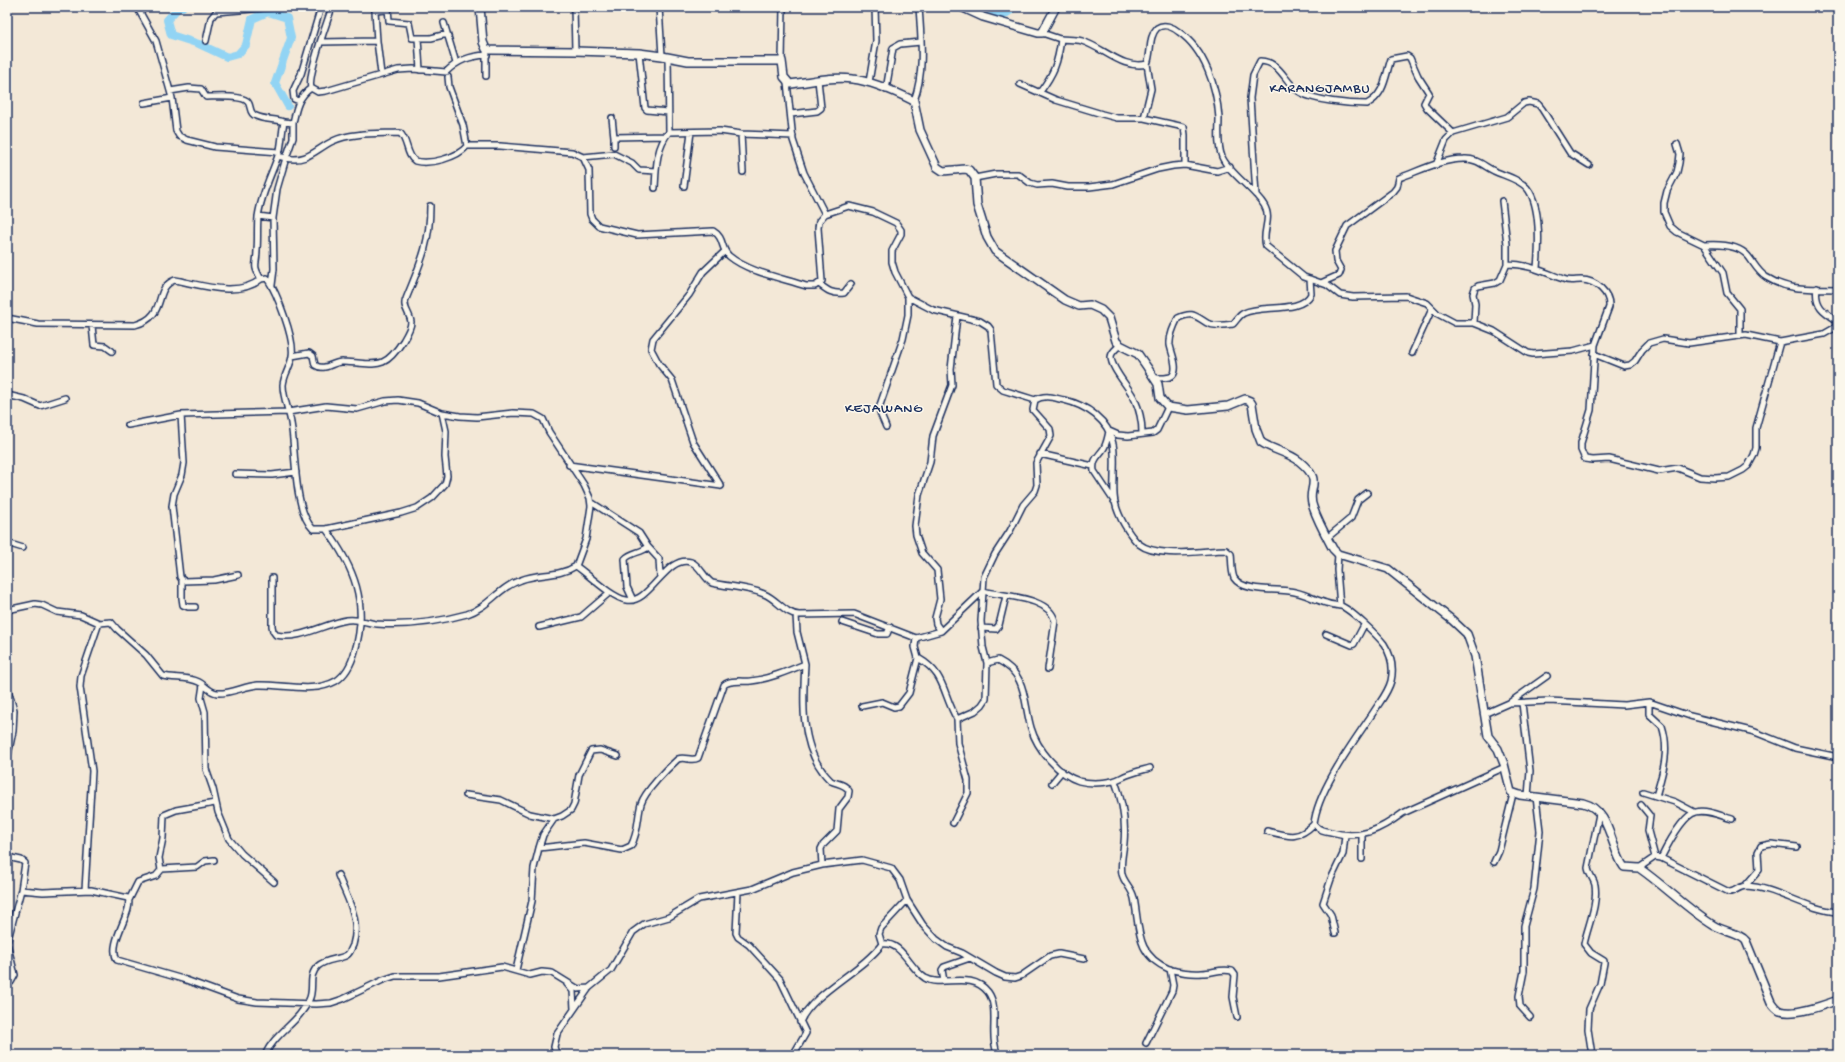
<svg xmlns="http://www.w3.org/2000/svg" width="1845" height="1062" font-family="'Gochi Hand',sans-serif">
<rect width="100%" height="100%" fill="#f3e8d7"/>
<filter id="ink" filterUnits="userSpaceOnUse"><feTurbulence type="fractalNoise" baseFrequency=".025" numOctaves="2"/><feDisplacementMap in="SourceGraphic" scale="8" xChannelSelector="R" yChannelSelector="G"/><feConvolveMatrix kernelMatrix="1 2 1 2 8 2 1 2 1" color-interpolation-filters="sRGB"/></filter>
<g filter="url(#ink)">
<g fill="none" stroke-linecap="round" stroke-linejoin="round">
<path stroke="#92d4f4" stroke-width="8" d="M182 7 178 8 167 20 171 35 199 44 227 57 238 54 246 45 252 19 268 12 287 18 291 38 275 83 288 106
M983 7 1004 15 1010 11 1012 7"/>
<g stroke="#1b2f5e" stroke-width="8">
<path id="street" d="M137 7 156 41 172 98 176 131 179 136 187 140 215 147 279 152
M374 7 375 11 387 10
M388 7 389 21 409 23 412 38H418L420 70
M574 7 575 51
M659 7 662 56
M375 11 377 41
M444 23 456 63
M1042 33C1048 35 1054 37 1060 39 1067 40 1075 39 1082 41 1104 48 1123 70 1147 64 1152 52 1148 37 1157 28 1164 23 1173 27 1179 32 1205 50 1217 88 1219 118 1219 131 1217 145 1222 157 1229 173 1254 189 1264 205 1273 220 1261 231 1266 246L1304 277 1327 285 1340 295 1353 297 1406 296 1427 303 1438 314 1455 323H1474L1475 304 1473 294 1475 288 1478 286 1495 283 1500 280 1507 264C1528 264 1544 272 1563 279 1570 282 1575 280 1581 280 1596 280 1610 293 1609 307L1595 345 1591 410 1581 443V450L1585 459 1593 460 1609 459 1659 471 1678 468 1700 477 1715 478 1729 477 1743 470 1748 466 1754 455 1756 448V428L1780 342 1824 334 1838 326
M418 38H431L447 34
M206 41 211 18 216 12 275 7
M321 42 377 41 381 74
M486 53V76
M639 53 645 108 647 110 668 112
M782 61 783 7
M869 82 876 41 875 7
M1020 84 1056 100 1102 114 1117 118H1144L1184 127 1185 135V165
M311 88 318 92 326 91 398 70 413 69 446 72C458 60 470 56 487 55
M886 90 893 48 900 44 921 42
M170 91 189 88 201 89 206 97C215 97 240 95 247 101 252 105 248 113 256 116 265 120 275 119 284 122
M1040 92C1054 73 1058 63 1061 39
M299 101 294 99 293 91 301 74 321 7
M914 101C925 71 921 38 919 7
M144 103 172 98
M791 114 817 111 821 108 818 80
M612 118 614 137
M1144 118 1151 89 1147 64
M669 132 720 131 741 134
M1677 144 1680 154 1679 163 1677 172 1667 191 1664 203V212L1670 226 1677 232 1704 245 1723 273 1727 293 1740 309V336
M467 146H500L572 152 583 157 614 154 632 163 639 170 656 171
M614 146V137L665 136
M278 156 286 158 293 138V123
M583 157 589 170 590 214 592 219 599 226 637 235 713 231C725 238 720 248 729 256 748 272 782 278 806 286H815L822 281 818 228 819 221 825 214 804 173 793 140 787 82
M1436 165 1446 140 1453 133 1507 117 1524 103 1529 102 1538 104 1542 109 1570 153 1589 165
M743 172 741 134 793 136
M975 178 996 174H1018L1030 183 1037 185 1052 184 1068 187H1089L1113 184 1158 169 1173 166 1185 165 1217 171 1230 167
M684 186 691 132
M655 188C656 169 656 147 669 132L668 57
M1256 195 1250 98 1253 75 1260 61C1282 62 1284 83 1300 92 1315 101 1349 104 1367 104 1385 94 1385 77 1391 59L1407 56 1410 58 1418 76 1429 93 1424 103 1427 108 1453 133
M1502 201 1507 244V264
M825 214 849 206 873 212 896 223 901 230V234L892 251V262L895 272 908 297 933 310 980 321 988 326 991 330 996 384 1003 390 1035 400 1033 410 1050 429 1051 436 1036 463 1037 485 1035 491 1023 505 1010 531 995 554 984 577 981 621 983 647 987 663 986 699 982 705 975 711 957 719C942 693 946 674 918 658L915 647 916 638
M258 216 273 218
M1704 245C1718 244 1738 244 1748 256 1754 263 1757 271 1766 277 1790 292 1811 288 1838 289
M261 279 267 278C277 293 295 339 292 356 291 366 284 374 283 385 283 398 289 410 291 423 296 450 293 509 313 529H326L401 513 417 508 432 498 445 484 447 476 445 457 446 431 442 413
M1321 283 1339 275 1341 270 1336 261 1335 251 1347 226 1393 192 1397 187 1399 178C1419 171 1442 159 1464 159 1476 158 1484 166 1494 171 1505 176 1519 179 1527 188 1541 205 1539 247 1537 268
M819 284C828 291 832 294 844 293L851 284
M272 285 274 269 273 218 277 189 286 158C307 163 316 149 333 141 351 132 380 134 400 133 408 140 406 155 415 161 430 165 457 158 467 146L463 125 449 87 448 77
M1817 288C1814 306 1824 312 1838 321
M7 318 38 324 135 325C169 316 152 288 175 280 201 285 239 298 261 279 252 264 257 266 257 250 258 239 257 228 258 217 261 193 273 172 280 150 282 140 282 131 284 122L293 123C296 109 298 97 311 88 307 75 327 23 332 7
M1474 323 1494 331 1528 353 1533 354 1573 351 1595 345
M92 326 94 345 105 346 112 351
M1120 345C1117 348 1111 352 1111 357 1111 369 1130 388 1135 400 1140 411 1142 422 1142 433
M1412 353 1432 309
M1594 354 1624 366 1630 365 1635 361 1642 350 1649 343 1663 339 1689 343 1746 335 1780 342
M292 356 309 353 313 356 315 365C325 372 333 361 343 362 376 363 383 372 403 341 406 336 411 328 411 322 410 313 402 307 406 299 420 264 430 245 430 206
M1155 378C1160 378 1170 379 1173 375 1179 368 1171 352 1170 345 1169 336 1174 326 1178 318 1193 311 1195 316 1207 323 1215 327 1225 325 1233 324 1237 320 1239 315 1244 313 1261 304 1301 314 1311 294L1310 279
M7 395 24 399 40 406 65 398
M1035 400C1045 394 1054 398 1064 400 1086 405 1109 420 1113 444 1115 454 1114 465 1114 475 1114 483 1113 494 1115 502 1118 516 1129 535 1139 544 1158 559 1204 550 1226 550L1231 554C1232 561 1231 571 1234 578 1243 592 1275 589 1289 591 1302 592 1313 599 1326 603 1331 605 1336 605 1341 606 1350 609 1378 636 1384 644 1391 655 1394 668 1391 681 1388 693 1379 703 1373 713 1354 741 1317 791 1314 824 1319 830 1324 831 1331 832 1360 840 1380 830 1403 813L1505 767
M181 415 184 463 182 475 174 494 172 506 180 577 183 581 214 580 238 575
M128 425 181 415 288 412 326 406 357 409 385 401 398 400 418 403 442 413 460 416 477 417 513 413 534 414 543 419 549 432 584 485 590 498 591 506 586 539 576 566C559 577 539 573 521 580 499 587 489 607 467 614 438 622 407 626 377 624 366 623 358 618 347 620 323 624 301 640 276 635L273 631 272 626V578
M886 427 880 413V405L903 339 908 315V297
M1040 454 1093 466
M569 465 721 486
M235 474 272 475 296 472
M721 486 693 442 672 380 659 364 651 349 653 339 689 295 703 272 725 251
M1114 501 1094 471C1092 459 1099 456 1104 448 1107 442 1108 437 1109 431L1118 435 1128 436 1153 433 1157 430 1168 407
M591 502 639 533 648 547C641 553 631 552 625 559L627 587 633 600
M1327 538 1351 518 1358 500 1367 493
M7 543 23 548
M648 547 659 559 660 577
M1338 554 1337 570 1340 606
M576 566C589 575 611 597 626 600 650 605 666 554 691 562 700 565 704 578 712 583 729 587 748 587 764 594 777 599 785 614 799 615L854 614 916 638 941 631 983 591C1004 597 1049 596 1055 621L1048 669
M182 581V598L183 605 188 607H195
M7 610 35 604 42 605 57 612 81 615 99 623 111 622 117 629 146 655 163 676C175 679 187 676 199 682 205 685 209 692 217 693 231 694 244 686 258 685 283 684 313 694 336 681 347 674 352 662 355 651 369 603 354 567 326 529
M842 622 878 634H887L890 627
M539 627 581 617 609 593
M981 628 996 629 999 625 1006 596
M941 631 936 624 935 618 940 599 937 570 922 553 916 535 915 526 919 495 930 462 933 436 952 385 951 369 957 316
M1326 634 1352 645 1354 644 1364 625
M987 663 998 660C1028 675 1023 701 1031 728 1037 749 1059 775 1079 781 1090 784 1103 783 1113 781 1118 780 1122 777 1127 775 1134 772 1143 770 1150 768
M805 664C803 699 800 742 823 772 825 775 828 778 831 781 837 784 846 784 849 791L848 797 839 809 837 831 823 845 821 849 822 865
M203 685 201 698 205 712 206 769 213 789 218 812 229 839 242 854 274 882
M7 687 14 710 13 731 7 760
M1649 702V714L1662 726C1670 750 1663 772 1656 796
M1509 703 1547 676
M1522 703 1530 771 1528 796
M862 706 882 702 894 707 899 706 909 693 918 658
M1484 714 1509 703 1549 701 1624 705 1649 702 1690 716 1755 732 1795 748 1838 757
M1115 781C1123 802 1126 821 1124 843 1123 853 1120 864 1122 874 1124 883 1132 888 1134 898 1140 928 1135 955 1169 969 1178 972 1193 974 1202 973 1213 973 1221 968 1232 971L1235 975 1233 997 1237 1017
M1052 783 1062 771
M1643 792 1675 802 1694 812
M466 795 501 800 530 814 554 819
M1641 805 1650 816 1648 831 1655 857
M953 823 968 793V780L958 743 957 719
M1267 831C1288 836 1297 841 1314 824
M1362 834V859
M539 848 584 843 622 850 631 846C639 831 637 819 641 804 645 791 667 769 678 759 685 756 691 762 698 758L724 685C730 679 743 682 751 681 769 679 788 671 805 664L797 632 796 615
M7 857 21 860 25 863 21 890 43 892 91 890 128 898C134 912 107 942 117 960L186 980 238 999 257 1002 316 1004 331 1003 343 999 383 980 395 976H439L502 967 530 975 542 972 552 973 578 989 589 988
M1661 858C1667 846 1683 815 1696 812 1707 809 1721 816 1732 819
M1494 862 1499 851 1513 794
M1639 868 1655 857 1661 858 1729 892C1735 892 1739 886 1746 886 1776 887 1807 910 1838 912
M161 870 159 858 163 838 164 815 176 810 215 803
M1745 886 1759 870 1758 852 1761 846 1771 844 1797 847
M85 890 92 771 80 687 81 676 99 623
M738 892 736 933 738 937 749 945 780 979 806 1033 793 1055
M129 900 138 882 156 876 162 869 197 867 205 861 214 860
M907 900 881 928 879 934 882 944C902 941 909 968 925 978 942 988 971 970 988 992 997 1004 993 1023 994 1037 994 1043 996 1049 997 1055
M1335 933 1331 915 1323 903 1331 879 1343 854 1345 835
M516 970 532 901 534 868 539 848 543 835 554 819 562 816 571 810 574 804 579 775 591 751 600 750 618 756
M944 981 942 970 944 967 970 958
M7 984 11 982 15 975 7 943 21 890
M567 984 573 991 574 1009
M1530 1017 1520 1006 1519 996 1524 971V926L1534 889 1540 831 1536 797
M800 1022C812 993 862 971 882 944
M1146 1043 1172 991 1173 985 1170 969
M265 1055C275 1033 299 1022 309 1000 315 989 307 976 318 966 326 959 338 960 347 955 350 953 351 949 353 945 361 918 347 899 338 875
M558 1055 556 1053 554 1047 557 1034 589 988 611 970 633 932 644 924 669 917 699 899 752 889 793 872 822 865 862 860 891 868 900 880 907 900 923 925 936 939 947 947 962 953 996 973 1005 977 1015 978 1021 976 1050 956 1059 954 1084 959
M1592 1055 1588 1029 1589 1009 1600 984 1604 963V961L1591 953 1584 944C1588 925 1598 905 1595 885 1594 879 1589 875 1588 868L1599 814"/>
</g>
<g stroke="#1b2f5e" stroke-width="10">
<path id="secondary" d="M480 7 483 42 486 49 490 50 575 51 639 53 662 56 688 61H782L784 77 790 84C810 82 832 76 852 79 872 81 896 92 914 101L920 130 937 167 943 171 965 169 969 170 975 178 977 205 987 237 995 251 1065 300 1079 306 1090 305 1101 310 1109 318 1116 341 1120 345 1138 354 1147 367 1158 384 1160 398 1168 407 1188 410 1228 406 1245 399 1250 401 1252 404 1256 429 1261 442C1272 450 1288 452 1299 461 1326 483 1305 487 1313 507 1318 522 1326 536 1333 549L1338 554 1388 569 1452 620 1467 634 1475 656 1488 736 1498 749 1504 764 1511 792 1520 795 1583 803C1611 810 1610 847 1624 867L1639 868C1665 886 1687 909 1713 925 1724 932 1740 933 1746 941L1771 1002C1773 1005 1776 1009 1780 1011 1795 1016 1824 1005 1838 1000
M961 7 983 17 1038 33H1042L1056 7"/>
</g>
<use href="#street" stroke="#fbf7ec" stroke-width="5"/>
<use href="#secondary" stroke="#fbf7ec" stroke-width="7"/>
</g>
</g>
<g text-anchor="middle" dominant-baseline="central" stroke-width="3" stroke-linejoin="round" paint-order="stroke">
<g font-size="14" letter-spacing="1" fill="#1b2f5e" stroke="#fbf7ec">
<text x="1320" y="89">KARANGJAMBU</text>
<text x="884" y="409">KEJAWANG</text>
</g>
</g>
<rect width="1845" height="1062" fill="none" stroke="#fbf7ec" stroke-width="24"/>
<rect x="12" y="12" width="1821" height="1038" fill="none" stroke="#1b2f5e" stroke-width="1.5" filter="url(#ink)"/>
</svg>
